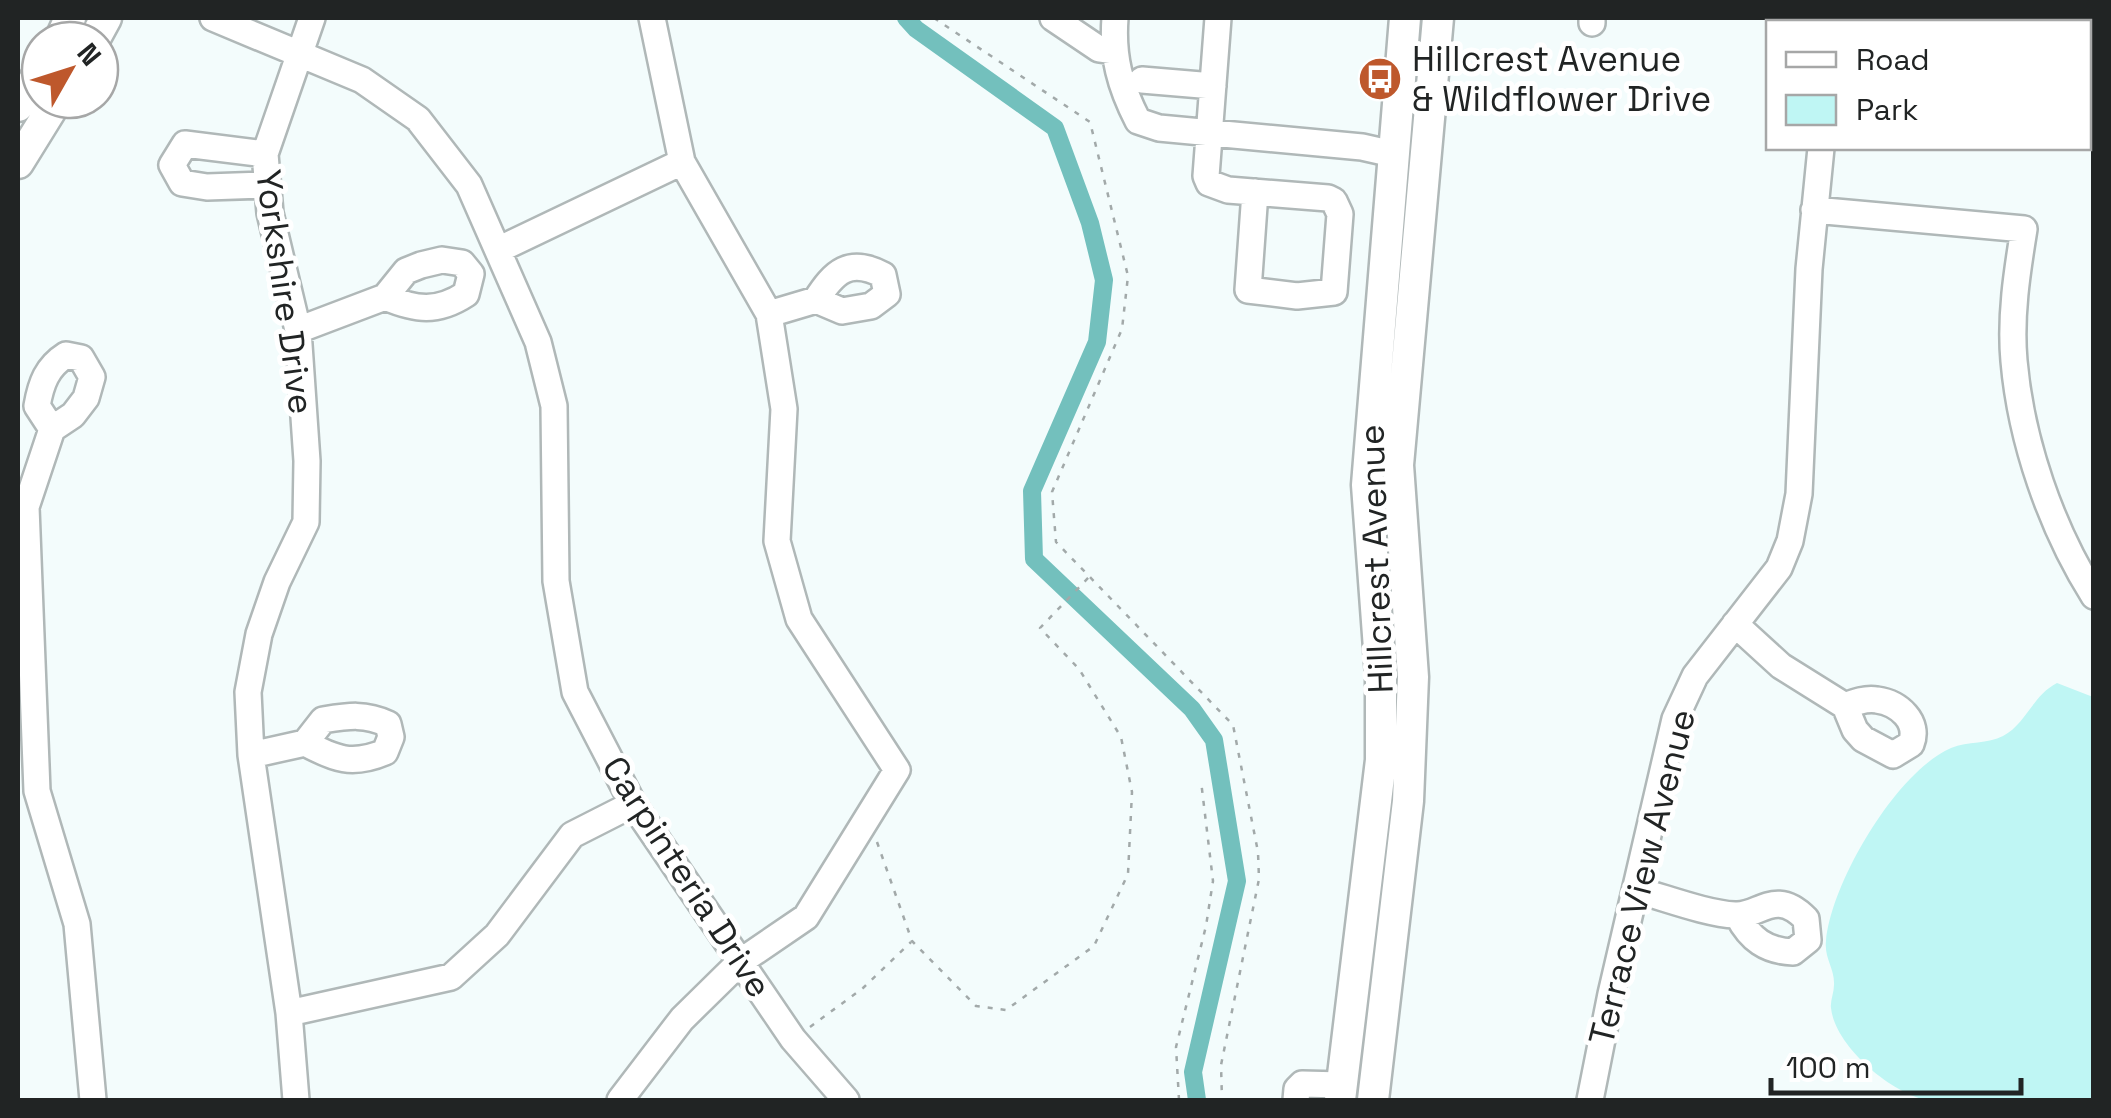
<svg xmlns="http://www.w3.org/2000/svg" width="2111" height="1118" font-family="'Space Grotesk',sans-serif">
<rect width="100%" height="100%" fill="#f3fcfc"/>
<path fill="#bff6f4" d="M2057 683 2093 697V1100C2053 1101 2012 1100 1971 1100 1957 1100 1939 1103 1926 1100 1890 1092 1835 1046 1831 1008 1830 1001 1834 993 1834 985 1835 969 1824 958 1826 941 1831 883 1896 772 1951 748 1968 741 1988 744 2003 736 2026 724 2033 695 2057 683Z"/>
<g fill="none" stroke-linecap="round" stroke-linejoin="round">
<path stroke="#73c0bd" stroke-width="18" d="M906 18 916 29 1055 128 1090 223 1104 280 1097 342 1032 491 1034 559 1192 709 1214 740 1237 881 1193 1072 1197 1100"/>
<g stroke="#b0b8b8" stroke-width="30">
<path id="minor" d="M213 18 362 80 418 119 469 185 538 342 554 406 556 581 575 692 633 804 793 1039 846 1100
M1053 18 1099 49 1113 51
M1115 18C1112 57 1120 86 1138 121L1159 128 1362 147 1393 154
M1218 18 1206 176 1209 183 1228 190 1328 198 1334 201 1340 214 1334 292 1297 296 1248 290 1255 192
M1592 18V23
M1926 18 1969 22
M2071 18 2073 22
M1847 22 1848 18
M1993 22 2001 18
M1142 80 1213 86
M265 154 185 144 172 165 182 183 207 187 267 185
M1814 210 2024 229C2017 272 2010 317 2014 361 2021 441 2051 528 2094 596
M500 249 682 162
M769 314 816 300 842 311 871 306 887 294 883 275C849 257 834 272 816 300
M298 330 385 297 406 271 421 265 442 260 462 263 471 274 466 294C437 313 416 310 385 297
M52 429 37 406C41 383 47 367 66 355L81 358 92 377 86 398 73 415 52 429 26 507 37 791 77 924 93 1100
M1735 624 1781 666 1845 706 1855 730 1863 739 1893 755 1911 744C1920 722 1899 703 1877 700 1866 698 1855 702 1845 706
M251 755 305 743 323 720C348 716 365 713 388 724L391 737 385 752C352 766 335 759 305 743
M1636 890C1663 897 1707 914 1735 915 1759 917 1775 887 1806 919L1808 940 1793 952C1766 951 1750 939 1738 916
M289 1013 451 977 497 935 572 835 633 804
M296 1100 289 1013 251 755 248 692 259 634 277 582 306 522 307 461 298 330 270 213 265 154 312 18
M620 1100 682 1019 740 962 806 917 897 770 799 619 777 541 784 409 769 314 682 162 652 18
M1296 1100 1297 1089 1302 1084 1342 1085
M1590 1100 1611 994 1675 719 1695 676 1779 568 1790 541 1799 494 1809 269 1821 148"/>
</g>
<g stroke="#b0b8b8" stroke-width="35">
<path id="major" d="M60 40 70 18
M94 40 106 18
M18 106 40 71
M18 163 57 100
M1340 1100 1381 760V676L1367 485 1405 18
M1373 1100 1408 801 1413 677 1398 465 1438 18"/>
</g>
<path stroke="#a2a9a9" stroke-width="2.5" stroke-dasharray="5 8" stroke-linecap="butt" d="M934 18 1090 122 1128 276 1122 329 1052 492 1056 542 1233 725 1258 852 1259 879 1221 1065 1222 1100
M877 842 912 941 976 1006 1006 1010 1094 946 1128 874 1132 792 1121 737 1079 669 1040 628 1089 577
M810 1027 863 988 911 942
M1179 1100 1176 1047 1206 926 1213 881 1201 781"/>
<use href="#minor" stroke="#fff" stroke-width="25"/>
<use href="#major" stroke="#fff" stroke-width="30"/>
</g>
<defs>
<g id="bus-disc" transform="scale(2.25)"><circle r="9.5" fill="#be582c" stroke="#fff"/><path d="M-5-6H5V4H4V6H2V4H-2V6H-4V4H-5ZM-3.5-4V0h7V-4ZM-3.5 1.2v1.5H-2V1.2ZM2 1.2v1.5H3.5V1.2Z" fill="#fff"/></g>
</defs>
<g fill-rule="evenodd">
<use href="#bus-disc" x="1380" y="79"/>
</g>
<g text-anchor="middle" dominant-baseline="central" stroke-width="10" stroke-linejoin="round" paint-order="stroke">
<g font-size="35" fill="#212424" stroke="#fff" text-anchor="start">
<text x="1412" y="59">Hillcrest Avenue<tspan x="1412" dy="40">&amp; Wildflower Drive</tspan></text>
</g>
<g font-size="35" fill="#212424" stroke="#fff">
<text transform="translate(285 292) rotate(82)">Yorkshire Drive</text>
<text transform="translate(1376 559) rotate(-92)">Hillcrest Avenue</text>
<text transform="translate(687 877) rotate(57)">Carpinteria Drive</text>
<text transform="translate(1642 877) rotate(-76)">Terrace View Avenue</text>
</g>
</g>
<rect width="2111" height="1118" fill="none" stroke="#212424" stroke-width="40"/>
<rect x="1766" y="20" width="325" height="130" fill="#ffffff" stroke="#a6a7a7" stroke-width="2.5"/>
<rect x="1786" y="52" width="50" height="15" fill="#ffffff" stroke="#a6a7a7" stroke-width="2.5"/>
<text x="1856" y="70" font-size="30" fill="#212424">Road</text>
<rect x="1786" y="95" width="50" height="30" fill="#bff6f4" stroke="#a6a7a7" stroke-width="2.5"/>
<text x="1856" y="120" font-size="30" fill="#212424">Park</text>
<g transform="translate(70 70) rotate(51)"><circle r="48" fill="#ffffff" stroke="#a6a7a7" stroke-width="2.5"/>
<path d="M0-8L18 38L0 25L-18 38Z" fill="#be582c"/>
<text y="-15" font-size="28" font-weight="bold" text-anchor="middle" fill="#212424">N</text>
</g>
<path d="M1771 1078v15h250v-15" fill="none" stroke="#212424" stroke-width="5"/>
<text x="1786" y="1078" font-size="30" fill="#212424" stroke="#ffffff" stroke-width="8" paint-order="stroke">100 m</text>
</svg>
